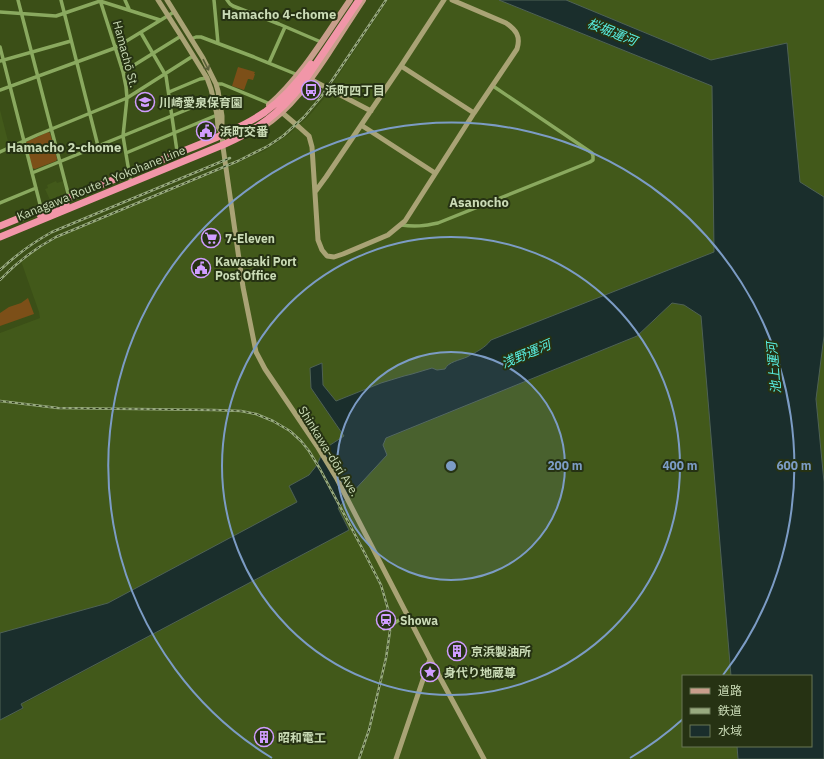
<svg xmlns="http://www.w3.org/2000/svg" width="824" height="759" font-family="'IBM Plex Sans','Noto Sans JP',sans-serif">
<rect width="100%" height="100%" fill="#3b4f17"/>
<path fill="#42591a" d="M388 0H499L712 86 714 252 534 324 491 340 487 346 467 357 447 366 445 369 437 370 432 368 412 374 404 376 381 383 336 401 323 385 322 364 311 388 344 436 324 449 317 465 309 475 289 486 297 502 108 603 0 633V333L40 318 39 312 21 261 38 249 61 236 228 167 264 151 288 135 308 117 326 96 328 91Z
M566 0H824V197L800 182 787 43 711 60Z
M0 110 9 145 0 150Z
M56 181 57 183 63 181 65 191V194L50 200 45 189 48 188 47 185Z
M672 303 684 305 701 316 731 676H683V746H737L738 759H0V720L23 709 21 705 349 530 338 508 387 455 383 445 385 439 637 336Z
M824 336V482L816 399Z"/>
<path fill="#7c4f18" d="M238 67 255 72 254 74H255L253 80 249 79H248L244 90 232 86Z
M48 132 50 133 57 159 56 161 35 169 32 168 26 142Z
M28 298 34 314 0 326V313L9 307 21 303Z"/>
<path fill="#1a2e2c" stroke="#4f6255" d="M499 0H566L711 60 787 43 800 182 824 197V336L816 399 824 482V759H738L737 746H811V676H731L701 316 684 305 672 303 637 336 386 438 383 445 387 455 338 508 349 530 21 704 23 708 0 720V633L108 603 297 502 289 486 309 475 317 465 324 449 344 436 311 388 310 368 322 363 323 385 336 401 381 383 404 376 412 374 432 368 437 370 445 369C448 362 460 360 467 357 476 352 485 348 491 340L714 252 712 86Z"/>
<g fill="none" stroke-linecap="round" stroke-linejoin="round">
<path stroke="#8aa95f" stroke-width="3.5" d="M18 0 69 197
M61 0 98 146
M100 0 123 72 126 87 127 98 123 136 131 184
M125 0 129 9
M214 0 218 43
M227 0 230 4 233 6 279 24 321 42
M0 12 56 16 100 1 160 20
M141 33 166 76 177 151
M191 39 196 37H201L254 57 298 75
M0 47 41 208
M0 61 71 41
M269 63 285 27
M123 72 181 36
M216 84H222L261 100 270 104
M0 90 115 48 174 12
M169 92 200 79 207 78
M0 152 37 135 127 98 193 56
M126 153 217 115
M32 173 213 99
M0 203 36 188
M401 225C415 227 424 226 438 223L590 162 593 160V156L592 153 493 86
M384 629 408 615"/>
<path stroke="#a9a375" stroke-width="5" d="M158 0 181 36 207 78 211 89 217 115 218 127 221 132
M167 0 203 58 216 84 218 91 222 116V133L223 147 243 287 256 352 265 369 317 446 337 479 430 659 484 759
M401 66 474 113
M308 78 371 111
M279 110 299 127 309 136 312 147 318 240 322 250 327 256 334 257 343 254 388 235 405 221 474 113 517 49C521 36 516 30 506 23L452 0
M361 125 435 173
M315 192 326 177 401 66 444 0
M396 759 430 659"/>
<path stroke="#c89e8b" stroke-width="6" d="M269 105C302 76 325 36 350 0
M263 127C291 109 310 81 328 54 340 36 351 18 363 0"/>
<path stroke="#f196a8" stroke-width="7" d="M40 215 66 204
M0 226C56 203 113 180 169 157 200 144 237 131 265 112 283 99 298 82 311 64
M0 237 225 144C258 129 279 114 301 86L359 0"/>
<g stroke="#98aa7f" stroke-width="2.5">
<path id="rail" d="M0 270C16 255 32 243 52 232L230 158
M0 280C16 263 34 249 56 237L238 161 268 146 283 136 304 117 321 97 386 0
M0 401 58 408 214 410 241 411 256 414 273 421 290 431 301 441 309 451 320 469 361 546 381 585 388 609 390 631 386 658 369 730 359 759"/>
</g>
<use href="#rail" stroke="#263213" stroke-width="1" stroke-dasharray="3" stroke-linecap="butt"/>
</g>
<defs><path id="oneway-shaft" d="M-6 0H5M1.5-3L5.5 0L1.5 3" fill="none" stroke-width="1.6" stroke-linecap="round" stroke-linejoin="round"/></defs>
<use stroke="#5a5f3a" href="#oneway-shaft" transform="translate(206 65) rotate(63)"/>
<circle cx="451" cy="466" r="114" fill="#7c9cc5" fill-opacity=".12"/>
<g fill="none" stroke="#7c9cc5" stroke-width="2">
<circle cx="451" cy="466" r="114"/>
<circle cx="451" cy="466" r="229"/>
<path d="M683 719A343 343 0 0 1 630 758M272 758A343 343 0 1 1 723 675"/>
</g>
<defs>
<g id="bus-ring" transform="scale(1)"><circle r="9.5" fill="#263213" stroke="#d09dff" stroke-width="1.5"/><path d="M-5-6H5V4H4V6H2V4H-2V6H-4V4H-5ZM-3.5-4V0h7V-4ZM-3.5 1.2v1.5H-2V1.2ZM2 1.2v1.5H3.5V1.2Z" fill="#d09dff"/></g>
<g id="school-ring" transform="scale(1)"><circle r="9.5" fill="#263213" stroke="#d09dff" stroke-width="1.5"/><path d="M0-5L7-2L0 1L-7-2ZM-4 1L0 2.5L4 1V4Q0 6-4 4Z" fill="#d09dff"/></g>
<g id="civic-ring" transform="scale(1)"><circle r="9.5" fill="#263213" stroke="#d09dff" stroke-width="1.5"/><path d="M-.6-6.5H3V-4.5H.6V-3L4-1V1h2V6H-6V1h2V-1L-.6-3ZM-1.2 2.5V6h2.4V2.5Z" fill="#d09dff"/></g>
<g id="supermarket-ring" transform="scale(1)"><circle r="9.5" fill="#263213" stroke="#d09dff" stroke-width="1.5"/><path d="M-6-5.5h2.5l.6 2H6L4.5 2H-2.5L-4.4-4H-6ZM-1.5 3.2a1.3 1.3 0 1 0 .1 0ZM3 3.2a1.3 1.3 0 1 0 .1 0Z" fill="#d09dff"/></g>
<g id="station-ring" transform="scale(1)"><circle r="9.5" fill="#263213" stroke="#d09dff" stroke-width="1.5"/><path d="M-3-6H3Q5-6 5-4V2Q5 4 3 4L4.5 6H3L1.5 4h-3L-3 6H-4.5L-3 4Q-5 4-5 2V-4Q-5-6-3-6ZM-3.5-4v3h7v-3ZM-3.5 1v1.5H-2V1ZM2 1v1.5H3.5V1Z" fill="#d09dff"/></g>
<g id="building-ring" transform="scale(1)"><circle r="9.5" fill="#263213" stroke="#d09dff" stroke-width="1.5"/><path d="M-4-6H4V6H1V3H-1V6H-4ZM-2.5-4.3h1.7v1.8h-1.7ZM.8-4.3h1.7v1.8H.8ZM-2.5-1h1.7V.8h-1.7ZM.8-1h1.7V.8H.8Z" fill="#d09dff"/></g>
<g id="sight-ring" transform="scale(1)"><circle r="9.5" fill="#263213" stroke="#d09dff" stroke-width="1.5"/><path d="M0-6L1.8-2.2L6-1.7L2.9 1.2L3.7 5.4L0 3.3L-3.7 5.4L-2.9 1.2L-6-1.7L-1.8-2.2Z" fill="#d09dff"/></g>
</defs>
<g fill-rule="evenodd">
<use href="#bus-ring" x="311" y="90"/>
<use href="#school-ring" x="145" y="102"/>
<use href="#civic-ring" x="206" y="131"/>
<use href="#supermarket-ring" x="211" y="238"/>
<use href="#civic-ring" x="201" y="268"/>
<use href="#station-ring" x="386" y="620"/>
<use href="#building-ring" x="457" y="651"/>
<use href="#sight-ring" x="430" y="672"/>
<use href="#building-ring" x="264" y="737"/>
</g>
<g text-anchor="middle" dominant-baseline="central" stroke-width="4" stroke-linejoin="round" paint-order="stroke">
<g font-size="12" fill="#cadbb6" stroke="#263213">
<text transform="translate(126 54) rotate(75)">Hamachō St.</text>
<text transform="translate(101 183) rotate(-22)">Kanagawa Route 1 Yokohane Line</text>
<text transform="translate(329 451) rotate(58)">Shinkawa-dōri Ave.</text>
</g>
<g font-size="12" font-weight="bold" fill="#cadbb6" stroke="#263213" text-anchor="start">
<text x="325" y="90">浜町四丁目</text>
<text x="159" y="102">川崎愛泉保育園</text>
<text x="220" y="131">浜町交番</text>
<text x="225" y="238">7-Eleven</text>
<text x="215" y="261">Kawasaki Port<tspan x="215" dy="14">Post Office</tspan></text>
<text x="400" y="620">Showa</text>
<text x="471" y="651">京浜製油所</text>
<text x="444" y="672">身代り地蔵尊</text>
<text x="278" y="737">昭和電工</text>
</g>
<g font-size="13" font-weight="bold" fill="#cadbb6" stroke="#263213">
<text x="279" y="14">Hamacho 4-chome</text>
<text x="64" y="147">Hamacho 2-chome</text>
<text x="479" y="202">Asanocho</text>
</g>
<g font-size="13" font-style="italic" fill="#58efe2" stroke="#263213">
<text transform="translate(612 32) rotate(22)">桜堀運河</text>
<text transform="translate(526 354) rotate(-23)">浅野運河</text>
<text transform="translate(774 368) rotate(-95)">池上運河</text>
</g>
</g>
<circle cx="451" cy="466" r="6" fill="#7c9cc5" stroke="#263213" stroke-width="2"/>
<g font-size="12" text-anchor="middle" font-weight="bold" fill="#7c9cc5" stroke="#263213" stroke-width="4" stroke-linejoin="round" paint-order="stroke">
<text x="565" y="470">200 m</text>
<text x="680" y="470">400 m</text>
<text x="794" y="470">600 m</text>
</g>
<rect x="682" y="675" width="130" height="72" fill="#263213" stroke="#687654"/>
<rect x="690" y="688" width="20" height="6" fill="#c89e8b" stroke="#687654"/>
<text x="718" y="695" font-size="12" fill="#cadbb6">道路</text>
<rect x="690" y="708" width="20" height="6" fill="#98aa7f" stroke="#687654"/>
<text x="718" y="715" font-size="12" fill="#cadbb6">鉄道</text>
<rect x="690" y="725" width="20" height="12" fill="#1a2e2c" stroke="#687654"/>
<text x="718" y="735" font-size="12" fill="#cadbb6">水域</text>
</svg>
